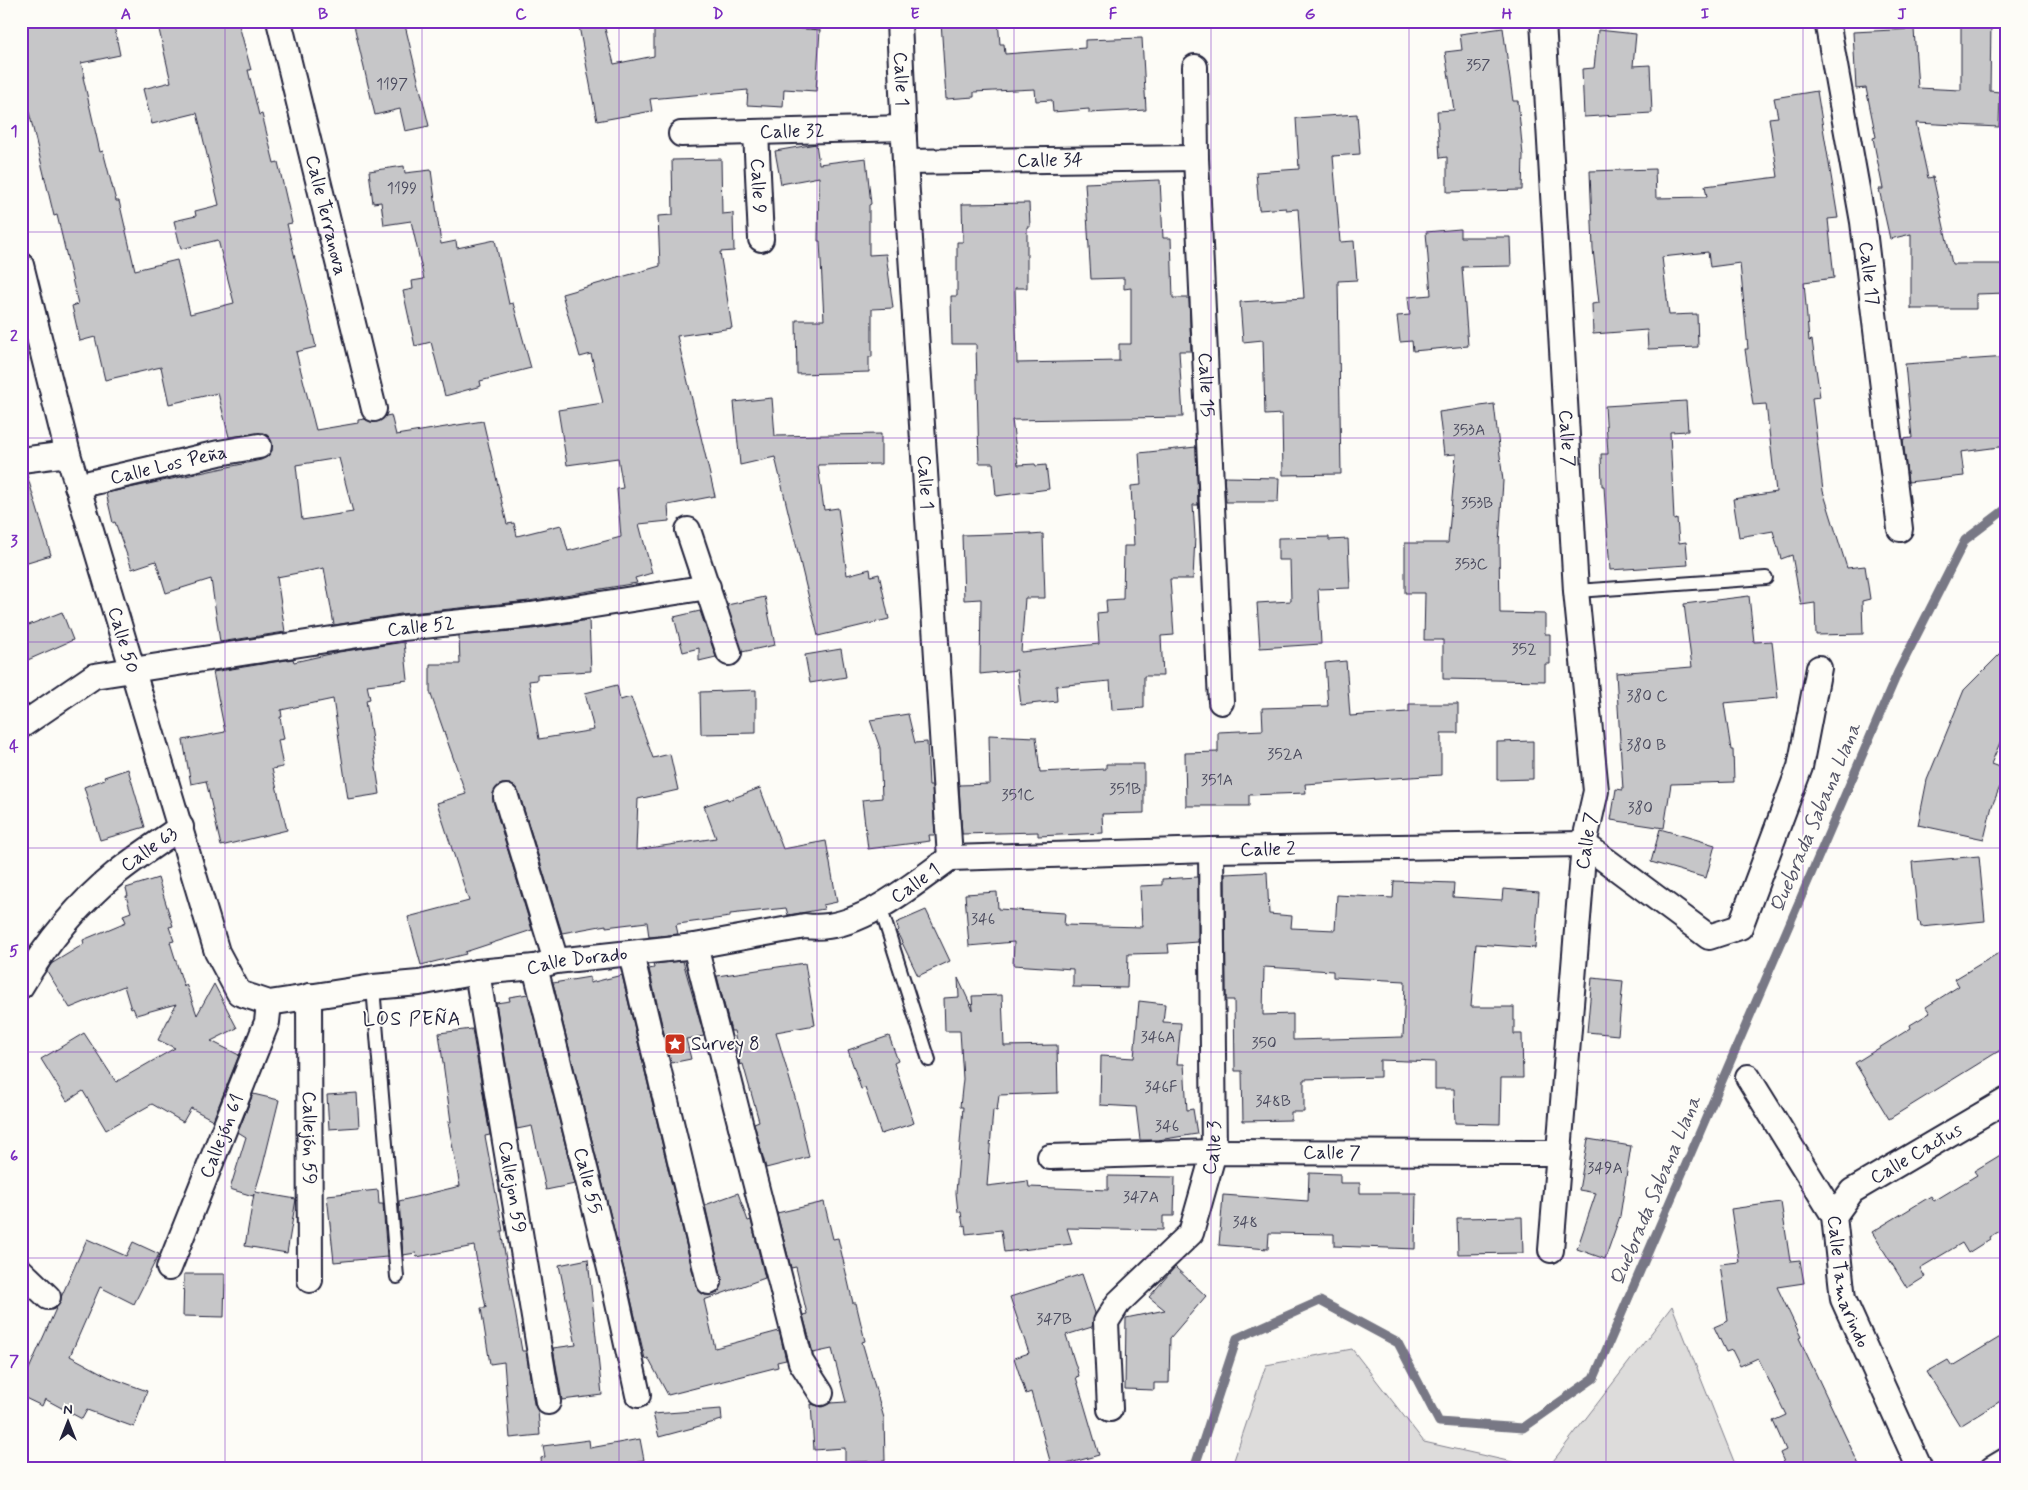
<svg xmlns="http://www.w3.org/2000/svg" width="2028" height="1490" font-family="Mynerve,sans-serif">
<rect width="100%" height="100%" fill="#fdfcf7"/>
<filter id="ink" filterUnits="userSpaceOnUse"><feTurbulence type="fractalNoise" baseFrequency=".02" numOctaves="2"/><feDisplacementMap in="SourceGraphic" scale="10" xChannelSelector="R" yChannelSelector="G"/><feConvolveMatrix kernelMatrix="1 2 1 2 8 2 1 2 1" color-interpolation-filters="sRGB"/></filter>
<g filter="url(#ink)">
<path fill="#dddcdb" stroke="#807f8b" d="M1672 1306 1737 1469H1547Z
M1352 1349 1424 1442 1543 1469H1231L1266 1365Z"/>
<g fill="none" stroke-linecap="round" stroke-linejoin="round">
<path stroke="#787885" stroke-width="9" d="M1194 1469 1237 1338 1320 1301 1398 1343 1439 1422 1523 1428 1594 1378 1898 672 1965 540 2007 508"/>
</g>
<path fill="#c6c6c8" stroke="#22223b" fill-rule="evenodd" d="M21 21H113L120 55 81 63 85 77H83L100 152 103 151 116 201H119L135 270 177 260 190 314 234 303 218 240 181 249 174 221 196 216 195 211 219 205 197 113 152 124 143 89 171 82 157 21H238L251 70H248L259 115 262 114 274 163 278 162 292 223 287 224 316 347 296 352 316 430 358 423V420L365 419 371 422H377L386 416 391 415 396 435 483 421 507 524 514 523 517 536 561 525 568 551 621 537 617 489 623 488 618 458 567 465 558 410 603 403 591 354 580 357 562 294 660 266 658 216 673 215 672 160 721 159 722 214 733 213 734 251 720 252 732 328 677 336 715 496 668 505 669 521 639 524 652 573 635 578 637 583 529 601 401 614 334 625 324 568 277 577 285 632 220 642 211 579 166 593 156 561 132 569 115 522 113 523 106 493 261 460 267 457 272 451V443L269 437 263 433 229 437 218 393 169 404 161 367 105 380 95 337 80 341 72 306 78 304 57 215 54 216 24 91H21ZM339 458 353 512 302 520 296 465Z
M353 21H404L429 126 405 131 400 109 375 115Z
M578 21H603L614 64 654 56V21L746 23V25L820 30 816 91 784 89 783 107 747 105 748 90 650 99 652 111 597 121Z
M941 21H998L1000 44H1004L1005 54 1085 48V40L1142 38 1146 110 1089 113V109L1053 112 1052 100 1036 101 1035 89 974 92V97L946 99Z
M1961 21H1991L1990 91 2000 92 1999 127 1916 123 1928 178 1933 177 1952 264H2007V293L1976 294V309H1911V234L1890 239 1879 189H1883L1873 138 1876 137 1866 88 1856 89 1853 32 1914 29 1918 88 1961 90Z
M1503 28 1513 101H1518L1523 156 1522 190 1447 192V157L1440 158 1437 111 1454 110 1445 52 1462 50 1460 34Z
M1598 30 1636 34 1633 66 1650 65 1652 113 1584 117 1582 69 1594 68Z
M1817 91 1838 218 1828 219 1834 278 1804 282 1809 341 1812 340 1820 397 1812 398 1823 491 1847 568 1865 566 1870 599 1862 601 1863 634 1816 635 1815 603 1801 605 1792 555 1781 559 1773 531 1739 537 1733 499 1776 492 1766 404 1753 405 1745 349H1748L1740 263 1710 267 1708 252 1662 257 1669 315 1697 314 1698 347 1648 349 1647 330 1593 334 1592 304 1599 303 1593 249 1590 171 1655 169 1656 198 1707 197 1705 186 1778 177 1769 118 1778 117 1774 98Z
M1357 114 1360 154 1333 156 1340 242 1354 241 1357 280 1338 281 1341 474 1283 475 1282 414 1265 415 1263 340 1243 342 1240 302 1304 298 1298 209 1286 210V208L1259 210 1256 172 1299 169 1296 118Z
M816 144 819 164 866 158 871 204 869 205V255L886 254 893 308 872 309V357H869V372L797 374 796 320H824L820 241H818L819 177 781 184 775 151Z
M404 166 405 173 431 170 441 244 456 241 457 248 495 240 509 304 513 303 531 368 480 381 481 386 445 396 431 342 415 346 403 291 413 289 412 281 424 279 411 221 384 225 381 202 373 203 369 171Z
M1160 180 1163 238H1171L1173 298H1189L1191 351H1179L1183 417 1012 420 1018 465 1035 464 1036 466 1046 465 1049 489 996 496 993 463H979L976 344H952L951 296H957V242H963L962 204 1029 203 1030 227H1027V288H1015L1017 363 1119 361V344H1131V288L1124 289V278L1091 279 1085 183Z
M1460 229V237H1510L1511 266 1462 267 1468 346 1413 351 1412 341 1400 342 1397 316 1410 315 1408 297 1431 295 1426 232Z
M2007 357V446L1961 452 1964 476 1908 482 1903 439 1912 438 1905 364Z
M772 398 775 436 881 434V464L818 465 824 510 838 508 847 575 870 569 871 576 879 574 889 619 818 636 775 457 740 465 734 402Z
M1686 401 1688 431 1670 432 1674 520 1677 519 1679 543 1686 542 1688 565 1610 570 1605 502 1604 486H1602L1601 454H1608L1605 406Z
M1494 404 1503 481 1499 544 1500 613 1545 614V634H1550V664H1545V681L1443 679V640H1424L1425 593H1405V543H1448L1456 454 1444 455 1439 412Z
M1196 447 1198 505H1193L1195 536 1193 579H1170L1174 635 1161 636 1163 676H1144V708L1112 710 1110 681 1056 686 1057 701 1021 705 1017 670 980 674 981 599 964 600 962 535 1031 533V535L1043 534 1045 598H1025L1021 652 1099 644 1097 613 1107 612 1106 600 1123 599 1124 546H1134L1131 486 1141 485 1139 453Z
M27 475 51 555 21 564V476Z
M1224 477 1279 478 1278 502H1226Z
M1329 537V540L1348 539 1350 588 1318 589 1321 644 1260 648 1257 603 1291 601 1290 560H1278V538Z
M1749 596 1754 642 1772 641 1778 698 1724 703 1731 750H1733L1734 782 1671 784 1664 828 1611 820 1616 789 1623 790 1616 673 1692 667 1684 604Z
M765 597 775 645 742 652 727 605Z
M700 611 716 657 699 661V648L683 652 674 617Z
M62 612 73 640 21 663V628Z
M589 620 591 671 537 674V680L529 681 539 739 594 730 585 693 617 685 620 700 631 697 653 758 670 754 678 790 638 799 636 850 716 838 704 806 727 798 728 800 760 788 783 849 826 841 837 902 823 905 824 909 788 915 786 908 730 914V917L678 924 676 925 678 934 649 937 647 922 606 927V925L562 933 519 793 515 787 510 784H502L496 788 493 794V801L532 930 465 952 466 954 421 965 408 917 469 901 437 803 466 794 430 692V664H460L459 636 532 629Z
M404 642 408 680 367 685 370 699 366 700 380 794 348 799 333 699 281 710 282 717H280L284 739 278 740 283 767 272 769 287 830 221 846 206 781 191 784 183 740 225 732 213 672 293 659 294 662 339 652Z
M2007 647V726L1991 764 2007 770 1992 806 1984 839 1918 825 1927 780 1964 690Z
M841 649 846 677 810 683 805 655Z
M1346 661 1350 716 1409 712V704H1458V733H1441V775L1305 784 1306 793 1249 795V806H1186L1185 753 1218 752V732L1263 730 1262 708 1328 706 1325 663Z
M756 690V733L701 734 700 692Z
M908 714 915 743 927 742 929 786H932L935 835H929L930 841 868 849 862 800 882 798 880 748 870 720Z
M989 735 1036 737 1040 772 1106 769V764H1144V813L1102 814 1103 833 1038 836V832L962 834 959 785 990 784Z
M1533 741V779L1497 780V742Z
M128 769 145 827 100 840 84 787 105 779 104 777Z
M1660 829 1715 845 1706 878 1651 862Z
M1979 856 1985 921 1921 927 1920 922H1918L1912 862Z
M1267 872 1269 914 1292 916 1291 928 1335 930 1337 895 1393 898 1394 881 1454 883 1453 897 1502 900 1503 889 1539 892 1535 948 1476 944 1471 1007H1514V1034H1522L1523 1078H1501L1500 1124 1455 1123 1454 1089H1435V1062L1380 1060V1077L1304 1079V1112H1291V1120L1243 1121 1242 1071H1235L1234 1000H1226L1225 874ZM1264 967 1333 971V977L1405 981 1403 1037 1293 1040V1014L1263 1015Z
M1198 877V942L1168 944 1169 953 1128 954 1127 988 1073 987V969L1013 965 1014 942 969 946 965 894 997 892 998 909 1065 913 1064 925 1142 927 1140 886 1162 885V879Z
M158 878 173 926 169 927 174 941 170 942 184 987 186 984 197 1015 214 984 237 1028 211 1041 239 1055 213 1120 191 1108 183 1122 152 1104 106 1130 83 1091 67 1101 41 1059 84 1033 116 1082 175 1048 158 1040 176 1004 136 1015 133 1008 131 1009 124 986 70 1008 47 971 51 964 84 944 83 940 126 922 123 915 131 912 126 896H128L126 888Z
M926 910 950 961 918 976 897 932 899 930 896 923Z
M2007 948V1046L1889 1119 1855 1063 1911 1028 1910 1025 1930 1013 1926 1007 1959 986 1955 979Z
M683 961 704 1036 686 1039 691 1059 671 1063 649 969 654 968 653 964Z
M805 963 815 1025 776 1032 798 1108 809 1157 766 1168 754 1123 759 1121 743 1064 740 1065 734 1031H731L717 976Z
M622 975 696 1286 699 1291 705 1295H712L718 1292 722 1285V1279L705 1205 738 1193 748 1221 751 1220 765 1278 704 1300 715 1348 779 1331 786 1360 777 1362 778 1367 668 1395 648 1358 645 1359 627 1282 553 983 590 977V983Z
M958 978 973 1010 972 996 1002 995 1004 1046 1057 1045 1058 1093 999 1095 997 1111 993 1110 987 1186 1028 1181 1029 1187 1108 1190V1176L1175 1177 1174 1216H1163V1230L1067 1228 1072 1244 1004 1252 1001 1230 966 1234 965 1225 963 1226 961 1212H958L956 1193 963 1107H960L963 1079 960 1031H945L944 998 959 997Z
M1592 978 1623 981 1618 1035 1587 1032Z
M528 994 575 1184 546 1190 532 1126 517 1129 496 1003 510 1001 509 997Z
M1139 1001 1165 1004 1163 1022 1181 1023 1177 1064H1184L1187 1110 1193 1109 1197 1134 1158 1140H1140L1136 1107 1100 1105 1101 1056 1134 1058Z
M472 1029 490 1135 485 1136 503 1231H501L522 1351H526L534 1404 538 1411 540 1435 510 1438 504 1362 490 1364 481 1308H486L474 1246 417 1257 416 1253 403 1255 399 1201 460 1186 448 1122H451L439 1033Z
M889 1036 898 1061 894 1063 914 1123 881 1134 865 1088 861 1089 848 1050Z
M357 1093 359 1127 329 1129 327 1095Z
M253 1094 279 1100 263 1165 255 1192 296 1199 287 1253 245 1246 254 1194 253 1196 230 1189 246 1137 238 1132Z
M1588 1139 1631 1146 1620 1216 1605 1259 1577 1249 1596 1193 1579 1190Z
M2007 1151V1226L1989 1237 1990 1239 1968 1253 1962 1243 1920 1268 1925 1277 1907 1288 1872 1232 1931 1196 1934 1201 1977 1175 1974 1171Z
M1309 1173 1340 1174V1183H1360V1193H1416L1415 1249 1334 1246V1234L1269 1233 1268 1249 1219 1245 1223 1195 1308 1201Z
M378 1190 379 1204H383L387 1257 334 1262 327 1195Z
M824 1202 833 1239 838 1238 853 1303H856L865 1341 862 1342 884 1418 885 1461 845 1462V1448L814 1450 811 1404 822 1407 830 1403 846 1402 832 1349 813 1353 803 1315 807 1314 796 1267 791 1268 777 1213Z
M1781 1202 1790 1261 1800 1260 1804 1283 1777 1287 1801 1337 1799 1338 1861 1469H1787L1780 1453 1786 1450 1773 1421 1786 1415 1758 1358 1740 1366 1732 1350 1726 1352 1714 1327 1728 1321 1720 1264 1739 1262 1731 1209Z
M1522 1217 1523 1253 1458 1254 1457 1218Z
M87 1239 126 1256 133 1242 159 1254 134 1304 100 1287 70 1356 109 1377 147 1391 134 1427 87 1410 82 1419 45 1399 42 1406 21 1396V1387Z
M588 1259 602 1395 562 1400 553 1348 576 1345 559 1265Z
M1175 1267 1206 1296 1170 1338 1169 1383H1154V1390L1125 1389 1126 1318 1165 1310 1149 1297Z
M184 1274H225L224 1317 183 1316Z
M1082 1274 1095 1313 1092 1327 1066 1335 1079 1376 1076 1377 1099 1455 1052 1468 1031 1392 1026 1394 1014 1358 1029 1353 1010 1297Z
M2007 1333V1397L1960 1426 1927 1372 1948 1360 1952 1366Z
M721 1409 722 1420 659 1437 653 1414Z
M640 1439 644 1460 638 1461 639 1469H542L541 1458 545 1457 543 1446 589 1440 590 1448Z"/>
<g fill="none" stroke-linecap="round" stroke-linejoin="round">
<g stroke="#22223b" stroke-width="16">
<path id="lane" d="M1576 591 1766 578
M880 906 929 1060
M373 987 397 1277"/>
</g>
<g stroke="#22223b" stroke-width="28">
<g id="street">
<path id="s1" d="M279 21 374 409"/>
<path id="s2" d="M899 21 905 162 950 858"/>
<path id="s3" d="M1543 21 1576 591 1596 791 1584 844 1551 1250"/>
<path id="s4" d="M1827 21 1863 222 1900 529"/>
<path id="s5" d="M1195 67 1196 158 1221 702"/>
<path id="s6" d="M756 132 761 239"/>
<path id="s7" d="M681 134 904 128"/>
<path id="s8" d="M905 162 1196 158"/>
<path id="s9" d="M21 265 68 454 217 952 239 993 269 1003 373 987 419 983 477 972 535 967 556 961 695 946 805 926C856 934 910 886 950 858"/>
<path d="M21 460 68 454"/>
<path id="s10" d="M77 486 219 453 259 446"/>
<path d="M688 530 729 653"/>
<path id="s11" d="M21 726 94 676 403 628 531 615 708 587"/>
<path d="M506 797 556 961"/>
<path id="s12" d="M950 858 1211 850 1584 844 1709 937 1740 927 1800 767 1819 668"/>
<path d="M695 946 801 1362 821 1393"/>
<path d="M631 954 709 1282"/>
<path id="s13" d="M535 967 614 1285 638 1395"/>
<path id="s14" d="M477 972 548 1402"/>
<path id="s15" d="M21 986C46 944 77 905 115 874 136 857 159 842 181 827"/>
<path id="s16" d="M309 996 310 1280"/>
<path id="s17" d="M1748 1077 1834 1216 1843 1299 1920 1469"/>
<path id="s18" d="M1050 1157 1214 1152 1559 1153"/>
<path id="s19" d="M1834 1216 1852 1191 2007 1100"/>
<path id="s20" d="M169 1268 267 1022 269 1003"/>
<path d="M21 1271 48 1297"/>
<path id="s21" d="M1110 1409 1106 1322 1118 1303 1191 1233 1214 1152 1211 850"/>
<path d="M1992 1469 2007 1460"/>
</g>
</g>
<use href="#lane" stroke="#fdfcf7" stroke-width="12"/>
<use href="#street" stroke="#fdfcf7" stroke-width="24"/>
</g>
</g>
<path fill="none" stroke="#7b2cbf" stroke-width="1" stroke-opacity="0.55" d="M225 21V1469M422 21V1469M619 21V1469M817 21V1469M1014 21V1469M1211 21V1469M1409 21V1469M1606 21V1469M1803 21V1469M21 232H2007M21 438H2007M21 642H2007M21 848H2007M21 1052H2007M21 1258H2007"/>
<defs>
<g id="sight-square" transform="scale(1.125)"><rect x="-9" y="-9" width="18" height="18" rx="4" fill="#c8321e" stroke="#fdfcf7"/><path d="M0-6L1.8-2.2L6-1.7L2.9 1.2L3.7 5.4L0 3.3L-3.7 5.4L-2.9 1.2L-6-1.7L-1.8-2.2Z" fill="#fff"/></g>
</defs>
<g fill-rule="evenodd">
<use href="#sight-square" x="675" y="1044"/>
</g>
<g text-anchor="middle" dominant-baseline="central" stroke-width="4" stroke-linejoin="round" paint-order="stroke">
<g font-size="16" fill="#4b4b5e">
<text x="1478" y="65">357</text>
<text x="392" y="84">1197</text>
<text x="402" y="188">1199</text>
<text x="1469" y="430">353A</text>
<text x="1477" y="503">353B</text>
<text x="1471" y="564">353C</text>
<text x="1524" y="649">352</text>
<text x="1647" y="696">380 C</text>
<text x="1646" y="745">380 B</text>
<text x="1285" y="754">352A</text>
<text x="1217" y="780">351A</text>
<text x="1125" y="789">351B</text>
<text x="1018" y="795">351C</text>
<text x="1640" y="808">380</text>
<text x="983" y="919">346</text>
<text x="1158" y="1037">346A</text>
<text x="1264" y="1043">350</text>
<text x="1161" y="1087">346F</text>
<text x="1273" y="1101">348B</text>
<text x="1167" y="1126">346</text>
<text x="1605" y="1168">349A</text>
<text x="1141" y="1197">347A</text>
<text x="1245" y="1222">348</text>
<text x="1054" y="1319">347B</text>
</g>
<g font-size="19" fill="#22223b" stroke="#fdfcf7">
<text stroke="none"><textPath href="#s2" startOffset="58">Calle 1</textPath></text>
<text stroke="none"><textPath href="#s7" startOffset="111">Calle 32</textPath></text>
<text stroke="none"><textPath href="#s8" startOffset="145">Calle 34</textPath></text>
<text stroke="none"><textPath href="#s6" startOffset="54">Calle 9</textPath></text>
<text stroke="none"><textPath href="#s1" startOffset="200">Calle Terranova</textPath></text>
<text stroke="none"><textPath href="#s4" startOffset="256">Calle 17</textPath></text>
<text stroke="none"><textPath href="#s5" startOffset="318">Calle 15</textPath></text>
<text stroke="none"><textPath href="#s3" startOffset="418">Calle 7</textPath></text>
<text stroke="none"><textPath href="#s10" startOffset="94">Calle Los Peña</textPath></text>
<text stroke="none"><textPath href="#s2" startOffset="462">Calle 1</textPath></text>
<text stroke="none"><textPath href="#s11" startOffset="419">Calle 52</textPath></text>
<text stroke="none"><textPath href="#s9" startOffset="389">Calle 50</textPath></text>
<text transform="translate(1587 841) rotate(-81)">Calle 7</text>
<text stroke="none"><textPath href="#s12" startOffset="318">Calle 2</textPath></text>
<text stroke="none"><textPath href="#s15" startOffset="189">Calle 63</textPath></text>
<text stroke="none"><textPath href="#s9" startOffset="1456">Calle 1</textPath></text>
<text stroke="none"><textPath href="#s9" startOffset="1104">Calle Dorado</textPath></text>
<text stroke="none"><textPath href="#s20" startOffset="142">Callejón 61</textPath></text>
<text stroke="none"><textPath href="#s16" startOffset="142">Callejón 59</textPath></text>
<text stroke="none"><textPath href="#s21" startOffset="299">Calle 3</textPath></text>
<text stroke="none"><textPath href="#s18" startOffset="282">Calle 7</textPath></text>
<text stroke="none"><textPath href="#s19" startOffset="105">Calle Cactus</textPath></text>
<text stroke="none"><textPath href="#s13" startOffset="220">Calle 55</textPath></text>
<text stroke="none"><textPath href="#s14" startOffset="218">Callejon 59</textPath></text>
<text stroke="none"><textPath href="#s17" startOffset="231">Calle Tamarindo</textPath></text>
</g>
<g font-size="19" fill="#22223b" stroke="#fdfcf7" text-anchor="start">
<text x="691" y="1044">Survey 8</text>
</g>
<g font-size="20" font-style="italic" fill="#545466" stroke="#fdfcf7">
<text transform="translate(1816 818) rotate(-67)">Quebrada Sabana Llana</text>
<text transform="translate(1656 1191) rotate(-67)">Quebrada Sabana Llana</text>
</g>
<g font-size="20" letter-spacing="1" fill="#22223b" stroke="#fdfcf7">
<text x="412" y="1019">LOS PEÑA</text>
</g>
</g>
<rect width="2028" height="1490" fill="none" stroke="#fdfcf7" stroke-width="55"/>
<g transform="translate(68 1422)" stroke="#fdfcf7" stroke-width="4" paint-order="stroke">
<path d="M0-4L9 19L0 12L-9 19Z" fill="#22223b"/>
<text y="-8" font-size="14" font-weight="bold" text-anchor="middle" fill="#22223b">N</text>
</g>
<rect x="28" y="28" width="1972" height="1434" fill="none" stroke="#7b2cbf" stroke-width="2"/>
<g font-size="16" text-anchor="middle" font-weight="bold" fill="#7b2cbf">
<text x="126" y="19">A</text>
<text x="323" y="19">B</text>
<text x="521" y="19">C</text>
<text x="718" y="19">D</text>
<text x="915" y="19">E</text>
<text x="1113" y="19">F</text>
<text x="1310" y="19">G</text>
<text x="1507" y="19">H</text>
<text x="1705" y="19">I</text>
<text x="1902" y="19">J</text>
<text x="14" y="136">1</text>
<text x="14" y="341">2</text>
<text x="14" y="546">3</text>
<text x="14" y="751">4</text>
<text x="14" y="956">5</text>
<text x="14" y="1161">6</text>
<text x="14" y="1366">7</text>
</g>
</svg>
